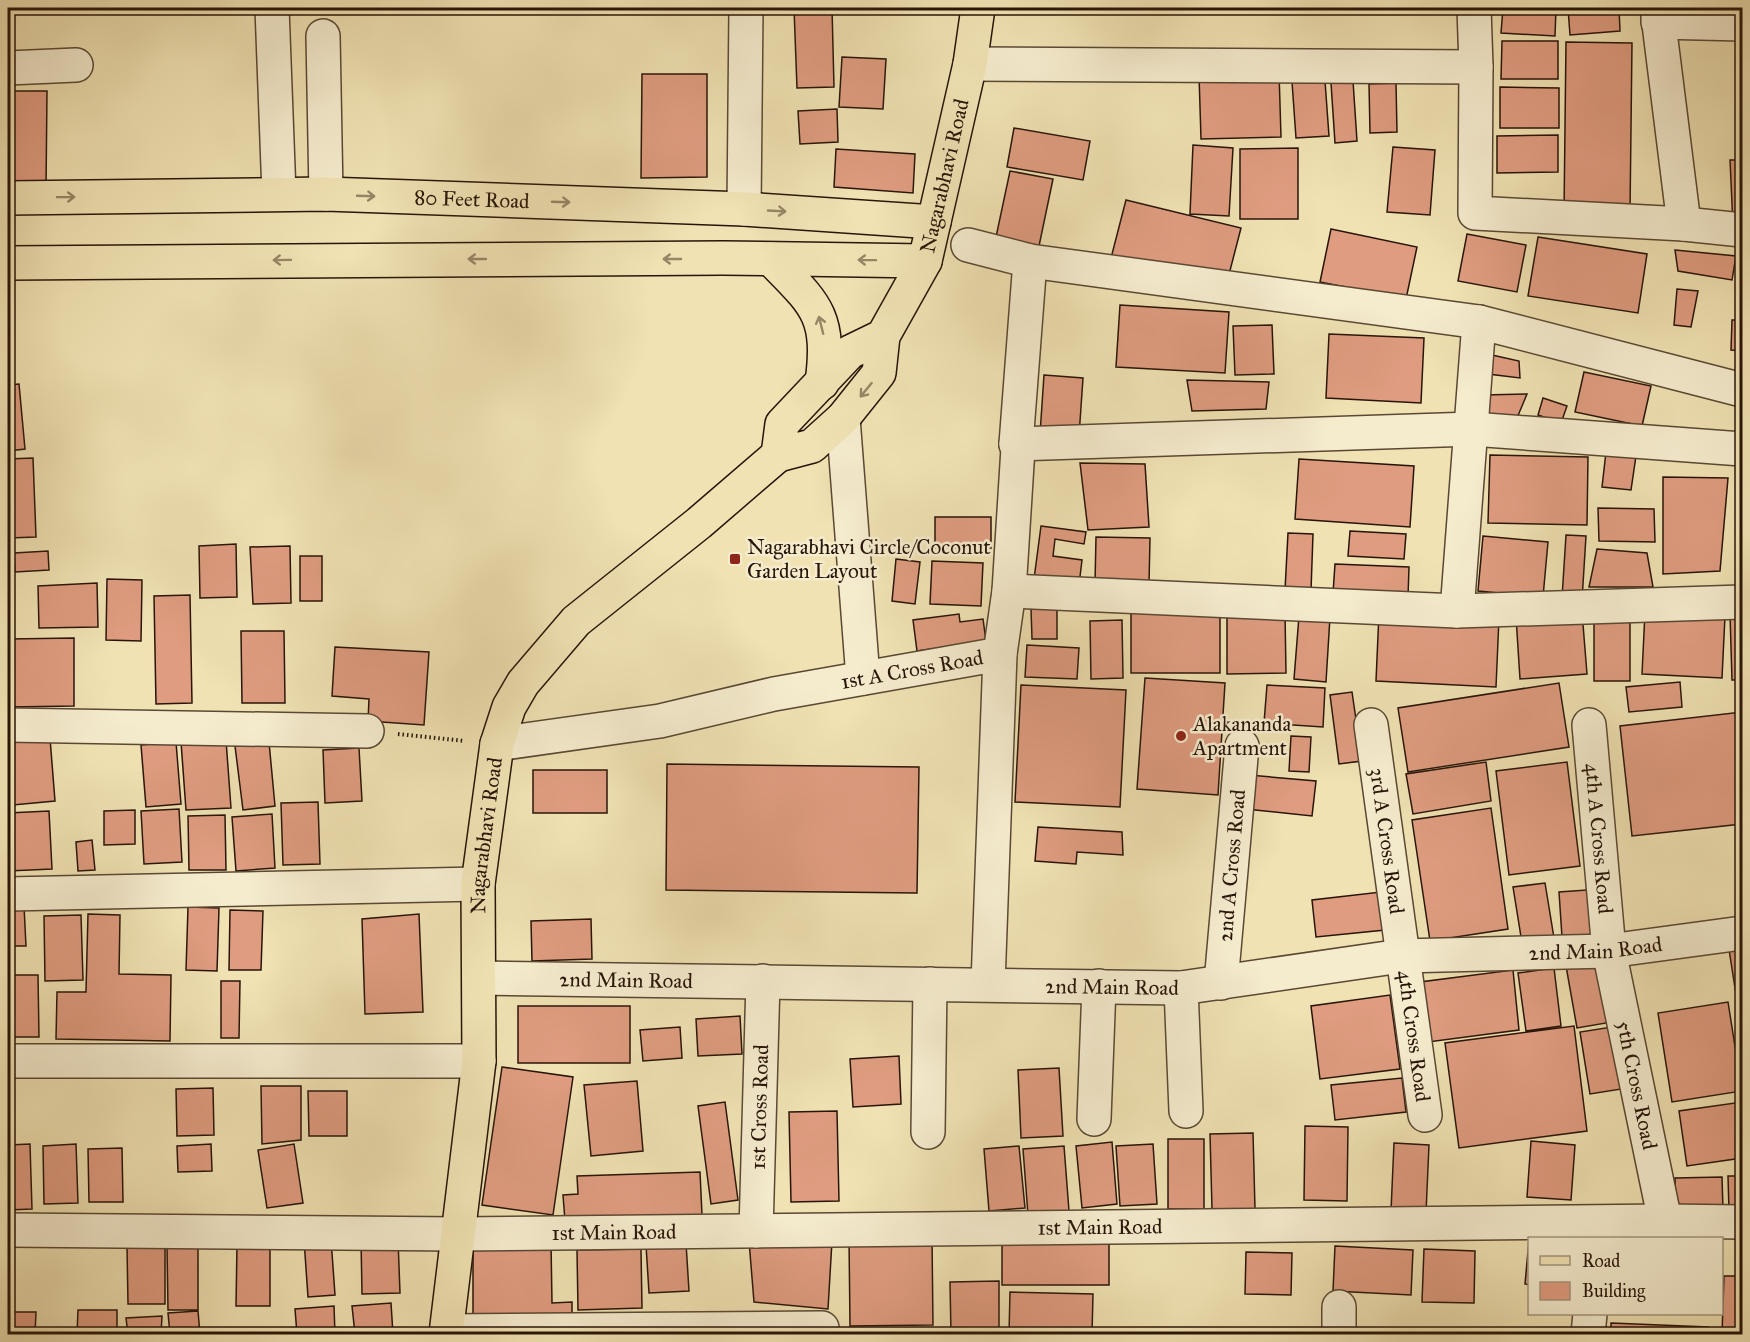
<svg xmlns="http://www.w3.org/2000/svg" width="1750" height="1342" font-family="'IM FELL Great Primer',serif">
<rect width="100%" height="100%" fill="#f0e2b3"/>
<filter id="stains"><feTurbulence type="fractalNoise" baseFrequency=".00333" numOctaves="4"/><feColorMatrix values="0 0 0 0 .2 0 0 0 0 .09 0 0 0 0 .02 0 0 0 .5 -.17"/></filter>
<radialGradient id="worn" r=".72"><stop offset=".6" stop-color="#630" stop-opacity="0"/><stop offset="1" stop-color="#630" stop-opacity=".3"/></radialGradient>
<path fill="#df9c80" stroke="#281509" stroke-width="1.5" d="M8 8H40V11L8 12Z
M794 8H832L834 87 797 88Z
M1503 8H1556L1555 36 1501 33Z
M1568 8H1619L1620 31 1570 35Z
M1502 41H1558V79H1501Z
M1566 42 1632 43 1630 213H1564Z
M842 57 886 59 883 109 839 107Z
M1279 72 1281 137 1201 139 1199 75Z
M642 74H707V177L641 178Z
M1325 81 1329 136 1296 138 1292 82Z
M1353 81 1357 141 1335 143 1331 83Z
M1396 83 1397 132 1370 133 1369 84Z
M1500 87 1559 88V128H1500Z
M8 91H47L46 190 8 189Z
M837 109 838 142 800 144 798 111Z
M1014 128 1090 141 1083 180 1007 167Z
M1558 135V172L1497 173V136Z
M1193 145 1233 148 1229 216 1190 214Z
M1393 147 1435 150 1430 215 1387 212Z
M1298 148V219H1240V149Z
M836 149 915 154 913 193 834 187Z
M1730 160H1742V225H1733Z
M1010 171 1053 179 1039 246 996 237Z
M1126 200 1241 228 1226 286 1111 258Z
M1331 229 1417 247 1406 299 1320 282Z
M1467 234 1526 245 1517 292 1458 281Z
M1538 237 1647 254 1638 313 1528 296Z
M1675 250 1736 256 1732 280 1678 271Z
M1677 289 1698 291 1691 327 1674 325Z
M1120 305 1229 312 1225 373 1116 367Z
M1732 320H1742V351L1731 350Z
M1272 325 1274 374 1235 375 1233 326Z
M1329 334 1424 338 1421 403 1326 398Z
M1492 355 1519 361 1520 378 1488 374Z
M1584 372 1651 386 1642 426 1575 412Z
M1044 375 1083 378 1079 436 1040 434Z
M1187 380 1269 382 1266 409 1192 411Z
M19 384 25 449 8 451V385Z
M1527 394 1517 418 1484 415 1483 395Z
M1543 398 1567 406 1561 423 1538 415Z
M1606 452 1636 456 1631 490 1602 487Z
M1490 455 1588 457 1587 525 1488 523Z
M33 458 36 537 8 538V459Z
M1299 459 1414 466 1410 527 1295 519Z
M1080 463 1145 464 1149 527 1088 530Z
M1663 477 1728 478 1720 571 1663 574Z
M1598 508 1654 509 1655 542 1599 541Z
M935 517H991V548H935Z
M1041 526 1086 532 1084 544 1055 539 1053 556 1082 560 1079 585 1034 579Z
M1350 531 1406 534 1404 559 1348 556Z
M1288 533 1313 534 1311 591 1285 590Z
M1566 535 1586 536 1582 600 1562 598Z
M1483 536 1548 542 1543 597 1478 591Z
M1096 537 1150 538 1149 584 1095 583Z
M236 544 237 597 200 598 199 546Z
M290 546 291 603 253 604 250 547Z
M1597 549 1647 553 1653 587H1589Z
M48 551 49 570 15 572 14 553Z
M300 556H322V601H300Z
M896 559 920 562 915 604 892 601Z
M932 561 983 563 981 606 930 604Z
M1335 564 1409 567 1408 597 1333 593Z
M107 579 142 580 141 641 106 640Z
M97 583 98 627 39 628 38 586Z
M190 595 192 703 156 704 154 596Z
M1031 609H1057V639H1032Z
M1131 609H1220V673H1131Z
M1582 612 1587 674 1520 679 1516 617Z
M1645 612 1725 616 1722 678 1642 674Z
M1227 613H1285L1286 673 1227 674Z
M1379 613 1499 618 1496 687 1376 681Z
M959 614 960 622 983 619 986 641 917 651 913 620Z
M1630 614V681H1594V615Z
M1730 614H1742V680H1732Z
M1299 616 1330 617 1326 682 1294 679Z
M1122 620 1123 678 1091 679 1090 621Z
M241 631H284L285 703H242Z
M74 638V706L8 707V639Z
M1027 645 1079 648 1077 679 1025 677Z
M335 647 429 652 424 725 368 721 369 699 332 696Z
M1145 678 1225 683 1218 795 1137 789Z
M1680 682 1682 707 1629 712 1626 687Z
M1559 683 1569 747 1408 772 1398 708Z
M1021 685 1126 690 1120 807 1015 802Z
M1267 685 1325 688 1323 727 1264 723Z
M1352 692 1362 761 1339 764 1330 695Z
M1742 712V824L1632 836 1620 726Z
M1291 736 1311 737 1309 772 1289 771Z
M50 738 55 801 13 805 8 742Z
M226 740 231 808 186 810 181 742Z
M176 742 181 804 146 807 141 745Z
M269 742 275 806 243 810 235 746Z
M359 748 362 801 325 803 323 750Z
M1486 762 1491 801 1413 814 1406 774Z
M1567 762 1580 866 1509 875 1496 771Z
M667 764 919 767 917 893 666 890Z
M533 770H607V813H533Z
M1249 775 1316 781 1312 816 1246 809Z
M318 802 320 864 283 865 281 803Z
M1491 808 1508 929 1430 941 1412 820Z
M179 809 182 862 144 864 141 811Z
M135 810V844L104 845V811Z
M49 811 52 869 8 871V813Z
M272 814 275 868 236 871 232 817Z
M225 815 226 870H189L188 816Z
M1038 827 1122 832 1123 855 1077 852 1076 864 1035 861Z
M92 840 95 870 78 871 76 842Z
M1545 883 1554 938 1522 943 1513 887Z
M1601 889 1603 935 1562 937 1559 892Z
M1381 892 1385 930 1316 937 1312 900Z
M8 906H24L26 946H8Z
M188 907 219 908 217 971 186 970Z
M230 910 263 911 261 970H229Z
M88 914 120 915 119 974 171 975 170 1041 56 1039 57 992H86Z
M419 914 423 1012 365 1014 362 919Z
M81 915 83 980 45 981 44 916Z
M591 919 592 959 532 961 531 921Z
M1742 941V1033L1728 943Z
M1607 959 1618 1021 1577 1028 1566 966Z
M1554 968 1561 1026 1526 1031 1518 973Z
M1513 970 1519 1030 1428 1042 1420 982Z
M8 975H38L39 1037H8Z
M221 981H240L239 1038H221Z
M1390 995 1400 1069 1320 1079 1311 1006Z
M1728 1002 1742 1091 1672 1102 1658 1013Z
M518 1006H630V1063H518Z
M740 1016 742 1054 698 1056 696 1019Z
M1574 1026 1587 1131 1459 1148 1445 1043Z
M1618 1026 1628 1088 1590 1094 1580 1032Z
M680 1027 682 1058 643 1061 640 1030Z
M899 1056 901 1104 853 1107 850 1059Z
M502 1067 573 1077 553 1215 482 1205Z
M1059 1068 1063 1136 1021 1138 1018 1070Z
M1402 1078 1406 1112 1335 1120 1331 1085Z
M637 1081 643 1151 591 1156 584 1085Z
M261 1086H301V1140L262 1144Z
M213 1088 214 1135 177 1136 176 1089Z
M308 1091H347V1136H309Z
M725 1102 738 1200 711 1204 698 1106Z
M1742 1102V1158L1687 1166 1679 1111Z
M837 1111 839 1201 791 1202 789 1112Z
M1305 1126 1348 1127 1347 1201 1304 1200Z
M1253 1133 1255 1209H1212L1210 1134Z
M1168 1139H1204V1209H1168Z
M1531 1141 1575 1145 1571 1200 1527 1197Z
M1112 1142 1117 1204 1082 1208 1076 1146Z
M1394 1143 1429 1145 1426 1213 1391 1211Z
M30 1144 32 1209 8 1210V1145Z
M76 1144 78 1203 44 1204 43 1146Z
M211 1144 212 1171 178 1172 177 1146Z
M294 1144 303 1203 267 1208 258 1150Z
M1153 1144 1157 1204 1120 1206 1116 1146Z
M1019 1146 1025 1208 989 1211 984 1149Z
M1064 1146 1069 1211 1028 1215 1023 1149Z
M122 1148 123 1202H89L88 1149Z
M700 1172 702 1215 565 1221 563 1195 578 1194 577 1176Z
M1728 1176H1742V1211H1729Z
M1722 1177 1723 1210 1676 1212 1675 1178Z
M1530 1229 1607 1235 1606 1238H1530V1285L1525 1284Z
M932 1237 933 1325 850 1326 849 1238Z
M331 1239 335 1295 308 1297 304 1240Z
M398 1239 400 1293 362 1294 361 1240Z
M749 1241H832L828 1309 754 1302Z
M551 1242 552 1303 572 1302V1323L473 1324V1243Z
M686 1243 689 1291 649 1293 646 1245Z
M1109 1243V1285H1002V1244Z
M165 1245V1304H128L127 1246Z
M198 1245V1310H168L167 1246Z
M237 1245 270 1246V1306H236Z
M1335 1246 1413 1250 1411 1295 1333 1291Z
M641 1249 642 1308 578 1310 577 1250Z
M1424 1249 1475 1251 1474 1303 1422 1302Z
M1246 1252 1292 1253 1291 1295 1245 1294Z
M1724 1276H1742V1334H1722Z
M999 1281V1334H951L950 1282Z
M1010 1292 1093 1294 1092 1334H1009Z
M391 1303 393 1334H355L352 1306Z
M334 1306 335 1334H297L295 1309Z
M78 1310H117V1334H77Z
M198 1311 200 1334H170L168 1313Z
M8 1312H36L35 1334H8Z
M162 1316 161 1334H128L126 1318Z
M1611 1323 1708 1327 1707 1334H1611Z"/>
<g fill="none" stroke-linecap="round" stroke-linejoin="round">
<g stroke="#5a4834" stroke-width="36">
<g id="minor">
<path d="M272 8 279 194"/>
<path d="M1474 8 1476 67 1475 213 1684 224 1742 230"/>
<path d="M1657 8 1684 224"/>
<path d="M1658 22 1742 24"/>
<path d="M323 36 326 194"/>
<path d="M970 64 1476 67"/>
<path d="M8 68 76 65"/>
<path d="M744 209 746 8"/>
<path d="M968 245 1030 261 1479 322 1742 390"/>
<path d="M843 418 863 678"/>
<path d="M1016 444 1472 429 1742 449"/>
<path d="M1009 591 1457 611 1742 602"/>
<path d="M1457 611 1479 322"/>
<path d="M1000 654 1009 591 1018 448 1016 444 1030 261"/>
<path d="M8 725 367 731"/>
<path id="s1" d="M1371 725 1425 1115"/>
<path id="s2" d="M1589 725 1609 951 1665 1221"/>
<path id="s3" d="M497 744 660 721 774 694 1000 654 988 984"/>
<path d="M8 894 478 884"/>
<path id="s4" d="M479 978 1181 988 1401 956 1609 951 1742 933"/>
<path id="s5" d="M1221 983 1242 746"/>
<path d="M1181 988 1186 1111"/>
<path d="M8 1061H479"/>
<path d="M1094 1119 1099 986"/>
<path d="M928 1132 930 984"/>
<path id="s6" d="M8 1230 458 1234 1665 1221 1742 1222"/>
<path id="s7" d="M756 1231 763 981"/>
<path d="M1339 1307V1334"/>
<path d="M447 1331 822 1328"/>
<path d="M1588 1334 1590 1314"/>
</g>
</g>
<g stroke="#281509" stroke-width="36">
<g id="major">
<path id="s8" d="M8 198 326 194 744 209 934 222"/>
<path d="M771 259C816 305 831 315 822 383"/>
<path d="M8 263 723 258 925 261"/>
<path id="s9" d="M883 336 850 352 782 424 778 455 812 446 843 418 879 373 883 336 925 261 970 64 978 8"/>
<path id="s10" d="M446 1334 479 1061 478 884 497 744 509 707 523 683 576 621 699 523 778 455"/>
</g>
</g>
<path stroke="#281509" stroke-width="4" stroke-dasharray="1.5 3" stroke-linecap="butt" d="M398 734 465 741"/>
<use href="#minor" stroke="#f5ecce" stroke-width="33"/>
<use href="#major" stroke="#f0e2b3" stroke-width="33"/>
</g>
<defs><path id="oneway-shaft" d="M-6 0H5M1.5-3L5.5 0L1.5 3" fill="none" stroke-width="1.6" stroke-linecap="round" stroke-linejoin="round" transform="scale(1.5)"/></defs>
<g stroke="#968666">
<use href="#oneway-shaft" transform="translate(366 196) rotate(2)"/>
<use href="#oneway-shaft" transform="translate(66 197) rotate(-1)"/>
<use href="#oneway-shaft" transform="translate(561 202) rotate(2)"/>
<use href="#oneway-shaft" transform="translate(777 211) rotate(3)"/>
<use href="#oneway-shaft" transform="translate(477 259) rotate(180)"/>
<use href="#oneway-shaft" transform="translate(672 259) rotate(180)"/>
<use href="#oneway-shaft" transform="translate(282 260) rotate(179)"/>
<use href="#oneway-shaft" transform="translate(867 260) rotate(-179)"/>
<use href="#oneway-shaft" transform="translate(821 325) rotate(-104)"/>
<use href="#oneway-shaft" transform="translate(866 390) rotate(129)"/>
</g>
<g fill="#8f2418" stroke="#f5ecce" stroke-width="2">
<rect x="729" y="553" width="12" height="12" rx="3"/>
<circle cx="1181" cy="736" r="6"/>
</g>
<g text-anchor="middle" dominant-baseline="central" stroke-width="5" stroke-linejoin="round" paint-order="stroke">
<g font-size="21" fill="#281509" stroke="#f5ecce">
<text stroke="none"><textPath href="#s9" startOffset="512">Nagarabhavi Road</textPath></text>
<text stroke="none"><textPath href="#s8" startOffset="464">80 Feet Road</textPath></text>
<text stroke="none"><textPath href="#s3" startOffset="422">1st A Cross Road</textPath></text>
<text stroke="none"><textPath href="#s10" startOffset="501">Nagarabhavi Road</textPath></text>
<text stroke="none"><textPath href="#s2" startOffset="114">4th A Cross Road</textPath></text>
<text stroke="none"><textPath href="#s1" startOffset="117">3rd A Cross Road</textPath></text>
<text stroke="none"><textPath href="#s5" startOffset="118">2nd A Cross Road</textPath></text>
<text stroke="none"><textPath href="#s4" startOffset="1119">2nd Main Road</textPath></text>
<text stroke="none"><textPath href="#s4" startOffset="147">2nd Main Road</textPath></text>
<text stroke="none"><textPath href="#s4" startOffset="633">2nd Main Road</textPath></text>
<text stroke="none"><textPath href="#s1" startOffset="314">4th Cross Road</textPath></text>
<text stroke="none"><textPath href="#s2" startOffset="364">5th Cross Road</textPath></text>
<text stroke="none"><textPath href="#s7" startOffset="124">1st Cross Road</textPath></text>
<text stroke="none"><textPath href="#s6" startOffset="1092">1st Main Road</textPath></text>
<text stroke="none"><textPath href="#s6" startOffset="606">1st Main Road</textPath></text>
</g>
<g font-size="21" fill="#281509" stroke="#f5ecce" text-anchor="start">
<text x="747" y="547">Nagarabhavi Circle/Coconut<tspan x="747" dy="24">Garden Layout</tspan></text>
<text x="1193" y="724">Alakananda<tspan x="1193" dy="24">Apartment</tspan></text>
</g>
</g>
<rect width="1750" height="1342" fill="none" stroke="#f0e2b3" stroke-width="30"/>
<rect x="9" y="9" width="1732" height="1324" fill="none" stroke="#281509" stroke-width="3"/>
<rect x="15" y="15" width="1720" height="1312" fill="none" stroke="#281509" stroke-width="1.5"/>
<rect x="1528" y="1237" width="195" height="78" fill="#f5ecce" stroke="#a3967f" stroke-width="1.5"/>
<rect x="1540" y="1256" width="30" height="9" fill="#f0e2b3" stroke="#a3967f" stroke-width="1.5"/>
<text x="1582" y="1267" font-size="18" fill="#281509">Road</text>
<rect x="1540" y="1282" width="30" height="18" fill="#df9c80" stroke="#a3967f" stroke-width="1.5"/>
<text x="1582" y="1297" font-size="18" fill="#281509">Building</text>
<rect width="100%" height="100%" filter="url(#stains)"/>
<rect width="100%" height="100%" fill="url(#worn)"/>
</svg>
